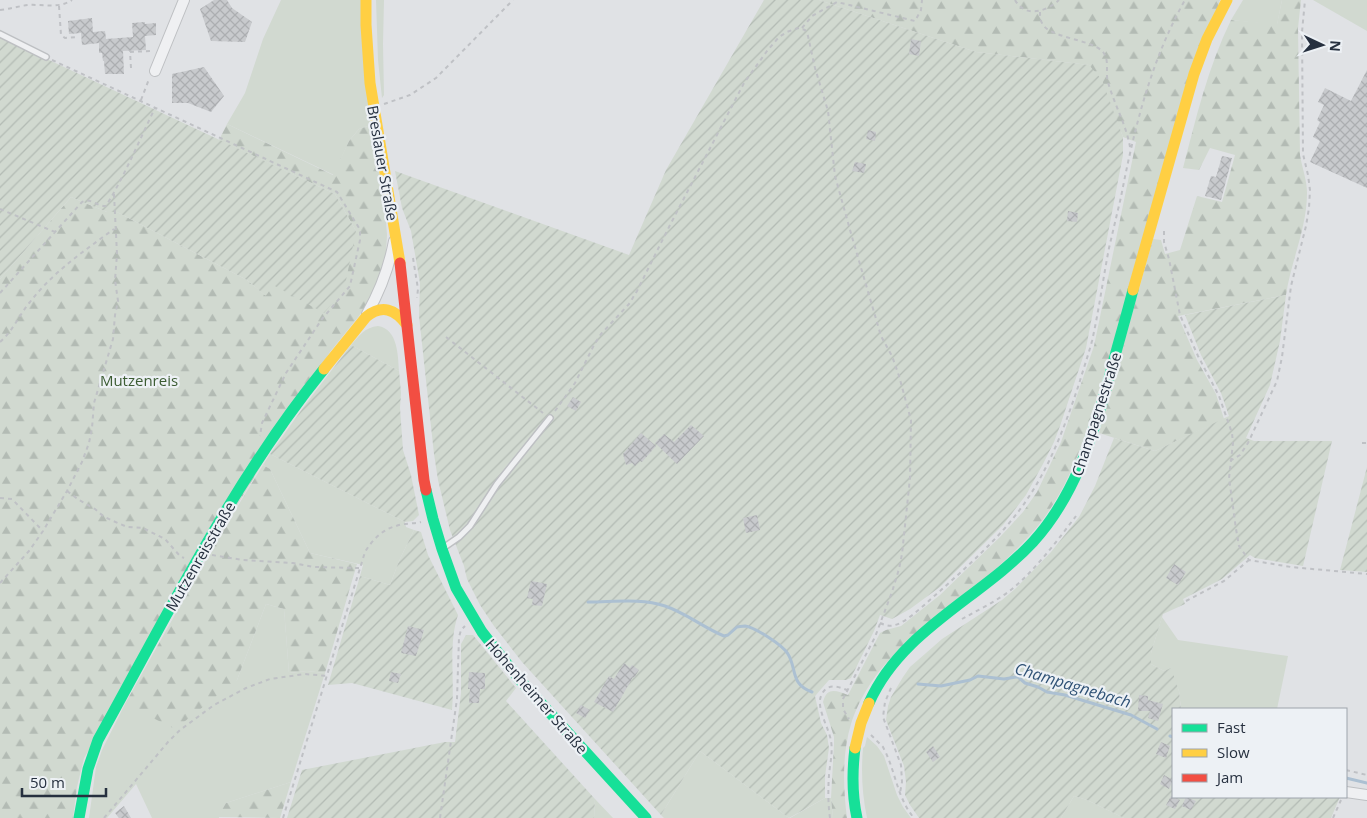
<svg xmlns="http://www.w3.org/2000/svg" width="1367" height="818" font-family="'Open Sans',sans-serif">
<defs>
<pattern id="forest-firs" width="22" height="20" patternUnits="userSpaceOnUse" patternTransform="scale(1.25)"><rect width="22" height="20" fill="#d1d9d0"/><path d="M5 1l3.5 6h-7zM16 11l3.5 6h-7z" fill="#b3bbb4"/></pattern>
<pattern id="garden-furrows" width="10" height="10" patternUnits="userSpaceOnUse" patternTransform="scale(1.25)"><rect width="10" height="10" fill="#d1d9d0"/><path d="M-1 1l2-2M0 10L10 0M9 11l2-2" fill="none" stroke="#b3bbb4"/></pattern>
<pattern id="building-cross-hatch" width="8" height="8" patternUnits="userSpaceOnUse" patternTransform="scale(1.25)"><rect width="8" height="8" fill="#c8cacd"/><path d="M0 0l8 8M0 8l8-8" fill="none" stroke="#acaeb1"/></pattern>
</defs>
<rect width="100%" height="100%" fill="#e0e2e5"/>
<path fill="#d1d9d0" d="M281 0H361L371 125 359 129 349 141 334 175 227 124 245 93 263 39Z
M376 0H384L383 44 384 95 382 98 378 60Z
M1243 0H1282L1277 25 1231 20Z
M1313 0H1367V31Z
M378 326C398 329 398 356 399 371L351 345C359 336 365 327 378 326Z
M270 454 405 522 406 527 414 530 399 561 390 585 360 576 363 565 310 553 270 469 263 465Z
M266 604 284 609 289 673 307 671 325 673 291 782 226 803 219 817V818H152L136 784 107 818H89L96 767 102 750 125 704 237 680Z
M1162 617 1178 640 1288 656 1277 709H1181L1179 691 1170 669 1164 671 1151 664V653Z
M867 737 877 746 884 756 897 795 903 807 911 818H867C862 794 861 772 863 748L865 746Z
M700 751 789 818H664L661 815Z
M1074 796 1087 800 1124 818H1061Z
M825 798H831L833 818H790Z
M595 799 613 818H594Z"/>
<path fill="url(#forest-firs)" d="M819 0H1220L1084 439C1071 474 1056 506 1031 534 1001 568 963 595 929 625 917 635 904 646 892 657 875 673 858 701 851 724 842 754 843 787 847 818H833L831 798 834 744V737L823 702C827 686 837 691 848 695L880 633 886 630 901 626 940 595 1000 537 1023 512 1037 492 1061 442 1094 346 1136 142 1123 137 1120 129 1089 65 976 52Z
M1282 0H1301L1298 28 1300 155C1302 168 1307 180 1307 193 1307 228 1291 261 1286 295L1178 316 1197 360 1216 394 1224 419 1155 451 1099 433 1153 239 1161 240 1165 254 1180 250 1197 196 1222 202 1235 155 1210 148 1199 170 1183 168C1196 118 1208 67 1231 20L1277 24Z
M227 124 333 175 349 141 359 129 371 125 385 209 387 235 386 253 382 271 371 297 359 316 330 352 84 758 77 787 73 818H0V279L71 197 107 212H117L247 280 265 295 272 285 356 231 335 194 219 140Z
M263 465 270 469 310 553 357 564 325 673 307 671 289 673 284 609 266 604 237 680 175 729 125 704C170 624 214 543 263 465Z
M291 782 280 818 218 817 226 803Z"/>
<path fill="url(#garden-furrows)" d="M764 0H819L976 52 1089 65 1102 80 1123 137V155L1086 348 1060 426 1054 442 1043 464 1026 495 1003 525 940 587 910 609 892 619 880 615 874 631 851 678 846 680H829L815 696 821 723 827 735 829 748 825 776V798L789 818 700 751 661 815 522 662 494 626 480 605 467 579 464 566 450 530 438 480 434 454 419 316 420 283 411 231 402 208 395 171 629 255 666 170Z
M0 37 335 194 356 231 344 290 324 313 273 285 266 296 247 280 117 212H107L71 197 0 279Z
M1286 295 1280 341 1270 385 1246 438 1254 441H1332L1303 566 1255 558 1250 555 1222 579 1183 599 1185 604 1163 614 1151 653V664L1164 671 1171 668 1179 691 1181 709H1173V797H1340L1331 818H1124L1087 800 1074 796 1061 818H919L910 805 905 795 906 782 904 766 886 720 888 706 891 697 903 677 910 667 942 639 1002 600 1015 589 1051 552 1079 517 1095 486 1114 438 1155 451 1229 416 1221 393 1201 355 1185 315Z
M351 345 399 371 401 393 400 408 403 450 411 475 419 515 413 521 405 522 270 454 305 405Z
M1367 467V572L1340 570Z
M414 530 421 532 428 555 458 615C448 644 455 680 452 710L352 683 328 685 360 576 390 585 399 561Z
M466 635H473L516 688 506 701 595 799 594 818H287L302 770 445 742H455L461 693V644Z"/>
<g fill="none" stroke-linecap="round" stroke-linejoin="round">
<path stroke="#acc0d2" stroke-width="3" d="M588 602C614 602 641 598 665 606 686 613 704 628 724 636L728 635 737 627C737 627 744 626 745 626 754 627 783 645 788 654 797 669 790 684 812 692
M918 684 941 686 970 680 978 676 1004 679 1016 677H1018L1025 683 1038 687 1047 692 1065 695 1131 715 1157 729
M1170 736 1173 737
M1346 778 1367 783"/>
</g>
<path fill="url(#building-cross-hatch)" d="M214 0H227L232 8 252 22 245 42 211 41 200 9Z
M92 18 93 32 105 31 106 39 133 37 132 23 145 22V24L156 23V35L145 36 146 50 123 51 124 74H105L104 61H103L102 53H99V43L82 45 81 33 69 34 68 21Z
M911 39 921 41 919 56 909 54Z
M204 67 224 96 211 112 188 103H172V74Z
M1367 70V188L1310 162 1320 141 1313 137 1320 122 1317 120 1324 105 1318 102 1325 88 1351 101Z
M868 130 876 132 875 141 866 139Z
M1222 156 1232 158 1221 200 1205 196 1211 176 1216 177Z
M855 162 866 164 864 173 852 171Z
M1068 211 1078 213 1077 222 1067 221Z
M573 397 581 402 576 411 567 406Z
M691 425 704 436 677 464 655 443 664 434 674 442Z
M641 433 656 446 642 462 640 461 635 466 632 463 626 465 623 454Z
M757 515 760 530 746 533 743 518Z
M1174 564 1186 572 1178 585 1166 578Z
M531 581 547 584 542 606 532 605 533 599 527 598Z
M408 626 424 630 416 656 401 653Z
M624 663 630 668 632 665 639 670 634 678 633 677 613 712 594 702 609 676 614 679Z
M391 672 401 674 398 683 389 681Z
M469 672 485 673V689H480L479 703H469L470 689H468Z
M1139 695 1148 696V700L1163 704 1158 721 1148 718 1150 711H1138Z
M581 705 590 710 585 718 576 713Z
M1161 742 1170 746 1166 758 1156 754Z
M933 746 940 757 933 762 926 752Z
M1164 775 1173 780 1169 789 1160 784Z
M1171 796 1180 800 1175 809 1166 805Z
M1186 797 1196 801 1191 810 1182 806Z
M124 806 131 818H119L115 813Z"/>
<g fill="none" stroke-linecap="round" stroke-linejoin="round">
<g stroke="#bec0c3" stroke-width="8">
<path id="lane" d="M0 34 46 57
M443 548 459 537 470 526 497 484 550 418"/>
</g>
<g stroke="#bec0c3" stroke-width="12">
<path id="street" d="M155 71 184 0
M367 314C380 291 389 268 394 241
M1346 792 1367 795"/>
</g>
<path stroke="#bfc1c5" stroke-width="2" stroke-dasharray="4 4" stroke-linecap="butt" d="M1015 0C1025 18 1046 12 1059 0
M59 6 61 35 65 38 78 37
M0 10C10 9 19 6 28 5 43 4 59 9 72 0
M1040 12C1040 15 1040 20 1042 23 1048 38 1092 39 1103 52 1110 61 1105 72 1108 82 1114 104 1126 124 1130 147
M802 28 812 16 837 2 915 21 921 10 922 0
M52 60 337 192 359 228 360 232V240L350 286 322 319 286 373 262 423 260 436
M131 68 130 52 151 51
M141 100 149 79
M384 104 410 95 436 78 513 0
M0 209 55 232
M1164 231V242L1169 259 1180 315 1198 356 1219 396 1232 433 1233 443 1229 478 1236 529 1239 546 1249 560 1291 567 1367 574
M413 258 418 289 417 298
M0 293 82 202C91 197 97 207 106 206 125 175 139 141 155 108
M446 337 543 413
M0 342C13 331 19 315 30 302 53 272 84 251 114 229
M555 411 575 383 594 345 601 334 629 304 637 291 669 227 744 83 767 51 779 37 787 32 795 29 799 28 805 30 808 36 815 68 828 111 835 176 852 237 881 336 892 356 899 376 911 420 910 478 902 554 899 569 892 592 875 637 843 699V709L849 719
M1362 443H1367
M1230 461 1240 455 1248 443 1277 381 1282 357 1291 286 1306 226 1309 208 1310 190 1308 175 1303 154 1302 32 1305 0
M67 491 79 500 95 509 103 516 111 520 127 527 143 528 165 539 180 556 184 558
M0 498 12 499 43 531
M212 555 243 560 293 563 314 567 359 568
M0 583 29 551 43 531 67 491 82 462 89 443 92 428 94 403 113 339 115 315 118 301 115 280 117 254 114 194
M1186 601 1224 581 1249 560
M962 619C978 610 997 601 1012 589 1036 569 1057 541 1076 516
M880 623C885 625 890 627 895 625 908 622 929 600 940 591 971 563 1005 533 1028 498 1051 464 1066 423 1079 384 1083 370 1088 356 1092 341 1099 310 1103 279 1109 248 1113 231 1117 214 1121 197 1134 129 1151 60 1185 0
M891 688 885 702 883 717 901 765 902 782 900 793
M871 735 883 747 886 753C896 775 898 799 914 818
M1346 770 1367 775
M104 818 168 742 180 730 214 705 246 688 270 679 305 674 327 676
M283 818 365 552C372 540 383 529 396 526 404 523 413 524 421 522
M440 818 457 699 459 637 461 630 465 626
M830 818C828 804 828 789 829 775 830 764 833 752 831 741 829 728 816 708 821 696 826 683 837 686 847 690
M1333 818 1341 800"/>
<use href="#lane" stroke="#eff0f2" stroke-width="5"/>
<use href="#street" stroke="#eff0f2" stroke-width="10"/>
<path stroke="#16e098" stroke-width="11" d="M426 490 433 519 442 549 456 588 482 632 519 679 646 818
M869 703C901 630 981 598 1033 542 1074 497 1092 439 1108 382 1116 351 1125 321 1133 290
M855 748C852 772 852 795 857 818
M79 818 88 769 98 740C168 614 233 481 324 369"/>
<path stroke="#ffcf43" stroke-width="11" d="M366 0V25L370 83 400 263
M1133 290 1194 74 1207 39 1227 0
M324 369 366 317C382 304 395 309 407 325"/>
<path stroke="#f24e42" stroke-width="11" d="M400 263 424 480 426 490"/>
<path stroke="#ffcf43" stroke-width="11" d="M855 748 861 723 869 703"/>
</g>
<g text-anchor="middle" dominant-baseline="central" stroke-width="4.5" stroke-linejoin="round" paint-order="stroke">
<g font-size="15" fill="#26303f" stroke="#edf1f5">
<text transform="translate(383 163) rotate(80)">Breslauer Straße</text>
<text transform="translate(1096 414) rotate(-72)">Champagnestraße</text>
<text transform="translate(200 556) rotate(-60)">Mutzenreisstraße</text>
<text transform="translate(537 696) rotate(49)">Hohenheimer Straße</text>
</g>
<g font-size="15" fill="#3c5c33" stroke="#edf1f5">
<text x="139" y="380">Mutzenreis</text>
</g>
<g font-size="16" font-style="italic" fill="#2e5175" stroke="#edf1f5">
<text transform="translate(1073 685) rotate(17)">Champagnebach</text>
</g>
</g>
<rect x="1172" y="708" width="175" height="90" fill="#edf1f5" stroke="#9da4ac"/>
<rect x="1182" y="724" width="25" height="8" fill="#16e098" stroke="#9da4ac"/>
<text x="1217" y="733" font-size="15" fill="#26303f">Fast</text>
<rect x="1182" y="749" width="25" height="8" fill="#ffcf43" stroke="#9da4ac"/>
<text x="1217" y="758" font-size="15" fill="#26303f">Slow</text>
<rect x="1182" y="774" width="25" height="8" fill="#f24e42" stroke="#9da4ac"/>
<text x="1217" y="783" font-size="15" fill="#26303f">Jam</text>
<g transform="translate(1322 45) rotate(94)" stroke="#edf1f5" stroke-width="4" paint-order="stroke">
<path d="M0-4L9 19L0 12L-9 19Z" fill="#26303f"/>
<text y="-8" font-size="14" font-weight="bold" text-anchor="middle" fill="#26303f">N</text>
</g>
<path d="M22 788v8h84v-8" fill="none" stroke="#26303f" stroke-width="2.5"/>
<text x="30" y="788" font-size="15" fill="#26303f" stroke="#edf1f5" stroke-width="4" paint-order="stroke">50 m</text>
</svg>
